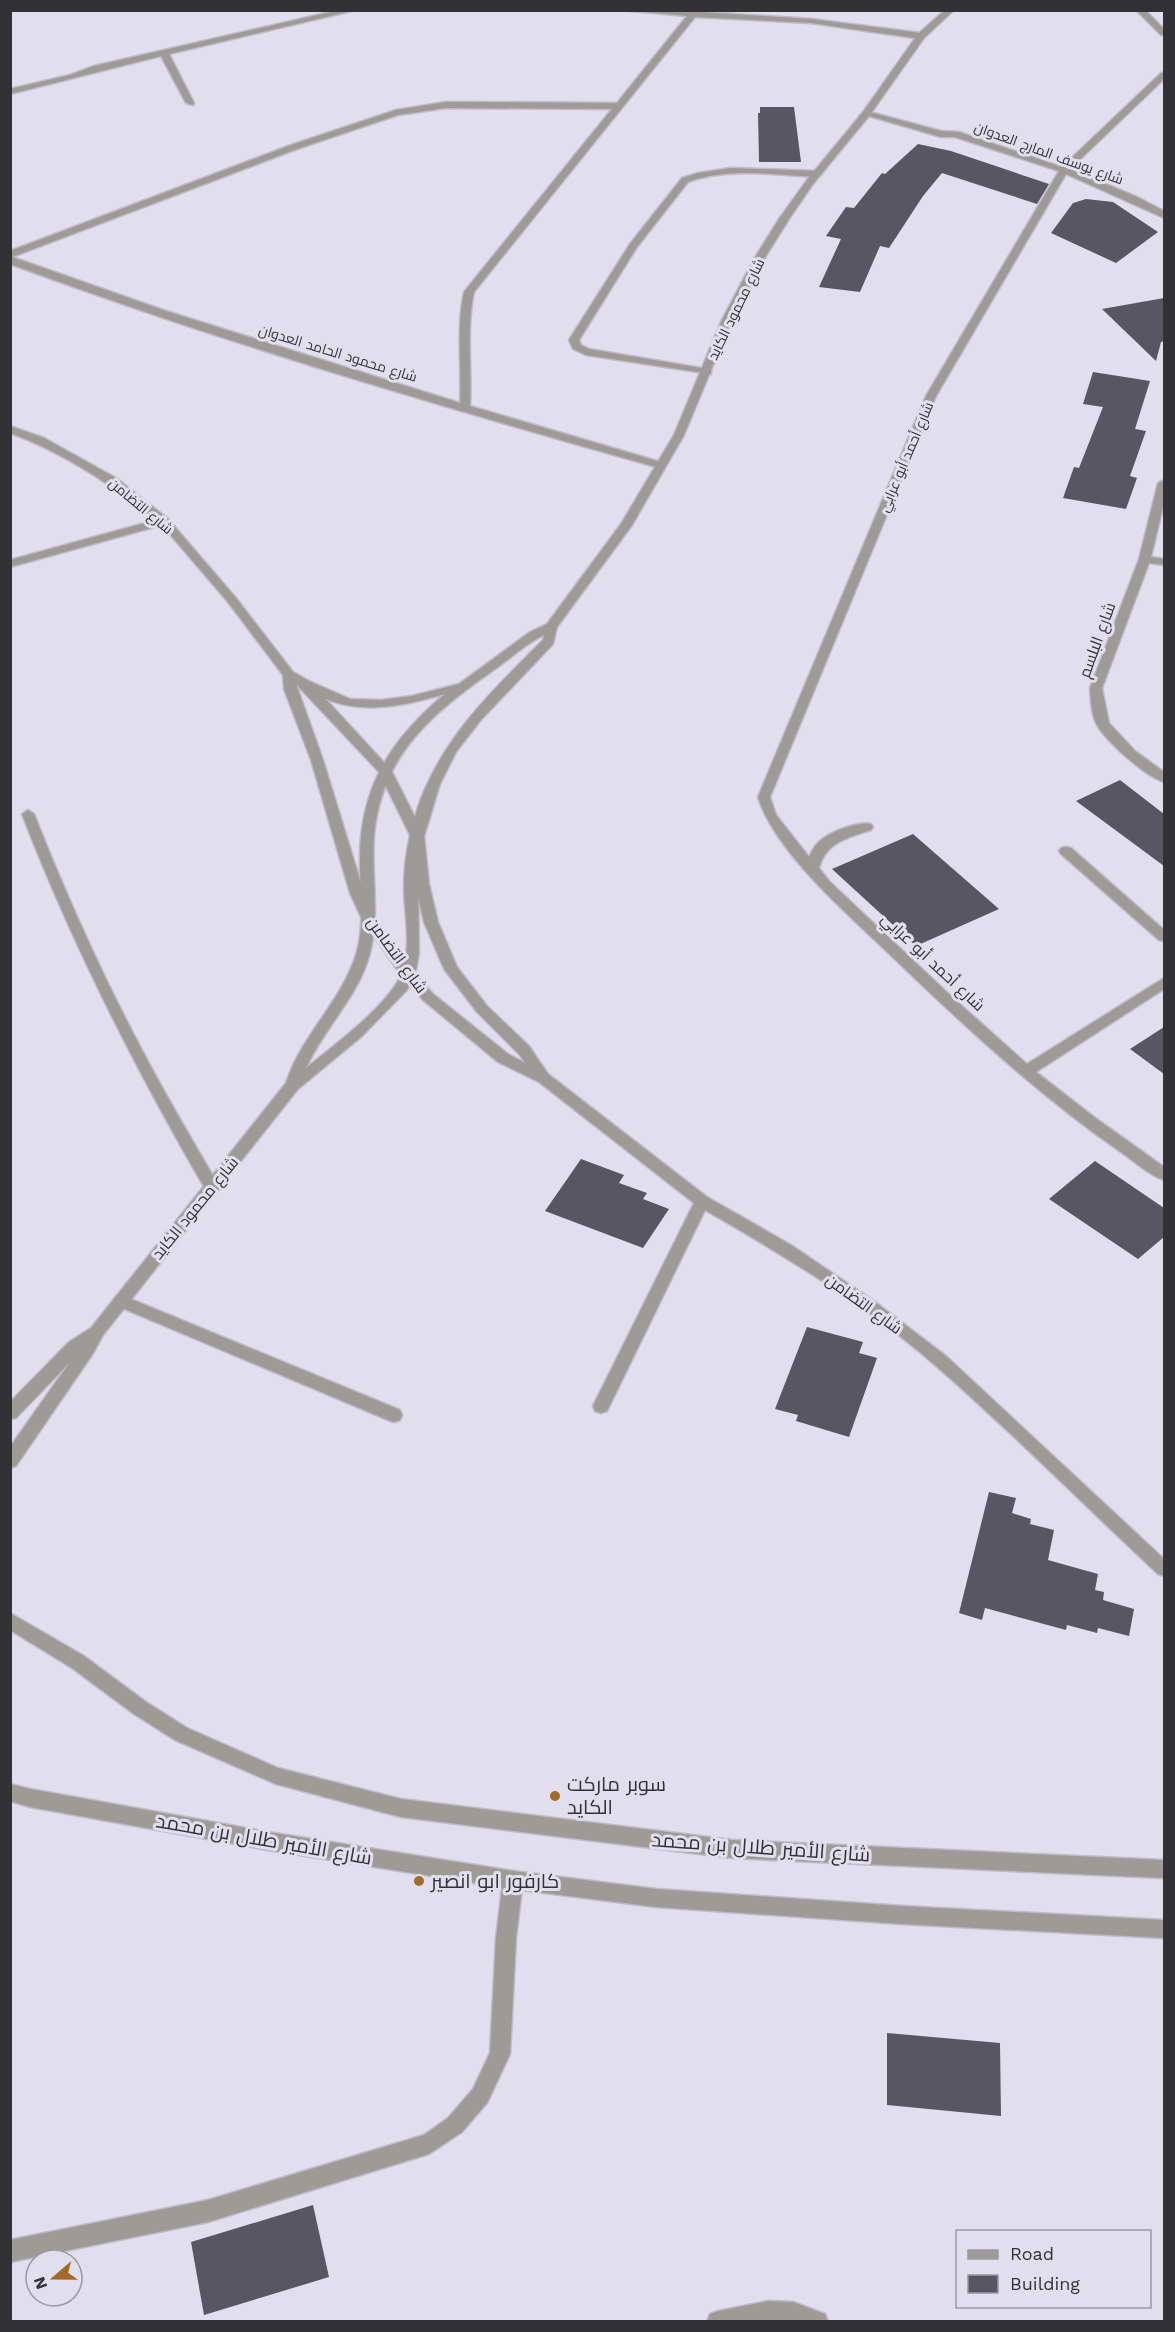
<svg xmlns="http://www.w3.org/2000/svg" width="1175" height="2332" font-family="'Work Sans',Cairo,sans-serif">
<rect width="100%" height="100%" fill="#e1dfee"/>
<path fill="#585662" d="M760 107H794L801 162H759L758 113H760Z
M918 144 951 151 1049 184 1037 204 942 173 923 196 889 248 880 246 860 292 819 287 841 239 826 236 846 207 854 208 882 173 885 174Z
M1086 199 1113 202 1158 232 1116 263 1051 233 1073 203Z
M1164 298V341L1161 342 1156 361 1102 309Z
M1093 372 1150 381 1135 429 1146 431 1130 476 1137 478 1126 509 1063 498 1074 467 1079 468 1103 407 1083 404Z
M1120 780 1164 814V866L1076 801Z
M913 834 999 909 916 946 832 869Z
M1164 1027V1074L1130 1049Z
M581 1159 624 1175 619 1183 647 1193 643 1199 669 1209 643 1248 545 1211Z
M1095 1161 1164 1208V1237L1138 1259 1049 1199Z
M807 1327 863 1342 859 1353 877 1358 849 1437 796 1421 798 1415 775 1409Z
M989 1492 1016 1498 1012 1513 1031 1519 1030 1524 1054 1530 1048 1560 1098 1574 1095 1590 1104 1592 1103 1600 1134 1609 1129 1636 1098 1628 1097 1633 1067 1625 1066 1630 985 1608 982 1620 959 1613Z
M887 2033 1000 2043 1001 2116 887 2105Z
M313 2205 329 2277 204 2315 191 2242Z"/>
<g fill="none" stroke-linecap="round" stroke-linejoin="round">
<g stroke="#bebcc9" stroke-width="3">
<path id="minor" d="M339 10H356L169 54 194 103 193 105 186 103 161 56 10 94V89L70 75 94 66Z
M621 10H675L811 19 921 33 925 36 921 39 811 23 695 17 474 292C466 329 472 369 470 406L664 463V467H656C439 406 222 342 10 264V251L291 145 396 110 446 102 617 103 687 16ZM446 108 612 109 464 292C456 328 462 366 460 403L166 311 12 257 297 149 398 115Z
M1136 10H1145L1164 29V35H1161Z
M1161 73H1164V79L1070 169 1137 197 1164 211V218L1066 174 936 396 770 797 776 815 809 857C812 851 815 845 820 841 830 832 858 821 871 824L873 827 871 830C847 838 826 842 819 868L829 881 953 998 1027 1064 1164 978V989L1036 1072 1094 1117 1164 1167V1180C1148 1175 1132 1159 1118 1150 1032 1090 956 1018 881 946 841 908 774 849 758 797L926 396 1059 171 955 137H941L862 114 866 111 941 131 959 132 1062 167Z
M731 168 817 171 822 174 817 177C775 175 729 167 688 182L637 247 579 340 581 345 589 349 707 369 711 370V374L586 355 573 349 569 340 630 244 682 178 698 173Z
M10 426 44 438 116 478 168 519 236 598 293 672 309 681 391 770 424 835 429 884 438 922 457 967 487 1006 529 1046 548 1074 707 1197 791 1245 875 1302 946 1356 1164 1559V1576L1158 1574C1084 1505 1012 1432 935 1365 866 1305 785 1256 705 1210L607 1411 601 1413 595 1411 593 1406 694 1203 539 1082 498 1062 423 1000 403 978 362 919 350 893 311 760 284 689 283 675 228 602 162 525 10 567V560L156 520C110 484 65 453 10 433ZM296 684 379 772 410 835 415 884 424 922 444 969 477 1012 519 1054 525 1063 508 1054 433 994 413 972 375 918 364 893 323 760Z
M1164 480V503L1151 557 1164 559V565L1149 563 1102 688 1109 723 1135 751 1164 772V782C1146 777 1106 741 1097 725 1091 714 1091 700 1090 688L1139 559 1158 483Z
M28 810 34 814C66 895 102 975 143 1052 167 1098 194 1143 220 1188L217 1192H207C136 1070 73 946 22 814Z
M1066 847 1071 848 1164 930V941L1159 940 1061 854 1059 851 1061 848Z
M121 1295 400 1410 402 1415 400 1420 394 1422 388 1420 115 1305 113 1301 115 1297Z
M513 1871 520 1874 523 1880 516 1938 510 2054 487 2103 462 2132 429 2154 208 2222 10 2262V2240L208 2200 424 2135 448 2118 473 2089 490 2053 496 1938 503 1880 506 1874Z
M769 2301 793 2302 825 2314 828 2322H707L710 2314 718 2311Z"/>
</g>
<g stroke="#bebcc9" stroke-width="3">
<path id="tertiary" d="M945 10H954L924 38 869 116 813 184 789 219 764 259 731 322 684 435 632 525 557 627 553 644 480 721 456 752 440 784 422 843 418 874 419 954 415 975 407 990 362 1036 298 1089 103 1335 92 1355 16 1466 10 1468V1447L70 1362 16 1418 10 1419V1402L69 1342 91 1328 286 1083C301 1036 341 1002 356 955 365 925 360 894 360 863 359 789 389 741 445 694 403 706 360 716 319 696 312 693 304 689 299 684L305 680 309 681 350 699 381 700 412 696 459 684 530 632 547 624 621 524 674 435 721 322 754 259 779 219 807 180 863 112 918 34ZM544 635 543 640C492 691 440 740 417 810 409 835 404 860 404 886 404 915 413 949 400 977 386 1007 332 1047 306 1068 324 1028 359 996 370 953 380 915 371 874 374 835 382 753 433 713 495 669 511 658 527 643 544 635Z
M10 1613 84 1656 146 1702 187 1728 278 1768 401 1799 732 1840 1164 1860V1878L732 1858 401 1817 276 1784 175 1740 134 1714 72 1668 10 1630Z
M10 1784 30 1789 268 1832 513 1871 656 1889 902 1906 1164 1920V1938L902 1924 656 1907 513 1889 268 1850 30 1807 10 1801Z"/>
</g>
<use href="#minor" fill="#9e9a95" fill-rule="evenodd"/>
<use href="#tertiary" fill="#9e9a95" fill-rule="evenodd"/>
</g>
<g fill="#a16b25" stroke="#e1dfee" stroke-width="2">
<circle cx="555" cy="1796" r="6"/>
<circle cx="419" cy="1881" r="6"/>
</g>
<g text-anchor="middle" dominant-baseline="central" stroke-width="6" stroke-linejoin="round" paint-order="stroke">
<g font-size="14" fill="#313136" stroke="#e1dfee">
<text transform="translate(1049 153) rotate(20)">شارع يوسف المارج العدوان</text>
<text transform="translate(736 309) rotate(-64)">شارع محمود الكايد</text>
<text transform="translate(338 353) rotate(17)">شارع محمود الحامد العدوان</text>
<text transform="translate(906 457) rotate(-67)">شارع أحمد أبو عرابي</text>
<text transform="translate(141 506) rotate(40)">شارع التضامن</text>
</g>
<g font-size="16" fill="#313136" stroke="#e1dfee">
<text transform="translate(1097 640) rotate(-70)">شارع البلسم</text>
<text transform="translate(397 955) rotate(54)">شارع التضامن</text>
<text transform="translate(933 962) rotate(43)">شارع أحمد أبو عرابي</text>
<text transform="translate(195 1208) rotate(-51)">شارع محمود الكايد</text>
<text transform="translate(864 1304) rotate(36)">شارع التضامن</text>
</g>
<g font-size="20" fill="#313136" stroke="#e1dfee" text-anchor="start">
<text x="567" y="1784">سوبر ماركت<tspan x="567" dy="23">الكايد</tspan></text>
<text x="431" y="1881">كارفور ابو انصير</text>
</g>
<g font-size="20" fill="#313136" stroke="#e1dfee">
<text transform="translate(264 1839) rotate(10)">شارع الأمير طلال بن محمد</text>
<text transform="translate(761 1847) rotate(4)">شارع الأمير طلال بن محمد</text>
</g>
</g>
<rect width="1175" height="2332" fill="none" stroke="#313136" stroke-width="24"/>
<rect x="956" y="2230" width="195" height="78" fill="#e1dfee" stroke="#9b99a4" stroke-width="1.5"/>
<rect x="968" y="2250" width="30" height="9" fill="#9e9a95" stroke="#9b99a4" stroke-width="1.5"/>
<text x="1010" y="2260" font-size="18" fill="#313136">Road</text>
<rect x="968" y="2275" width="30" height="18" fill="#585662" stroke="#9b99a4" stroke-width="1.5"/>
<text x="1010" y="2290" font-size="18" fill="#313136">Building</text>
<g transform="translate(54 2278) rotate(250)"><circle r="28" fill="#e1dfee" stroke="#9b99a4" stroke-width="1.5"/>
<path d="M0-4.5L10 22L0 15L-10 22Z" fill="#a16b25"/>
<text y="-9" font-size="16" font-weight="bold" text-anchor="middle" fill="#313136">N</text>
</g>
</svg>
